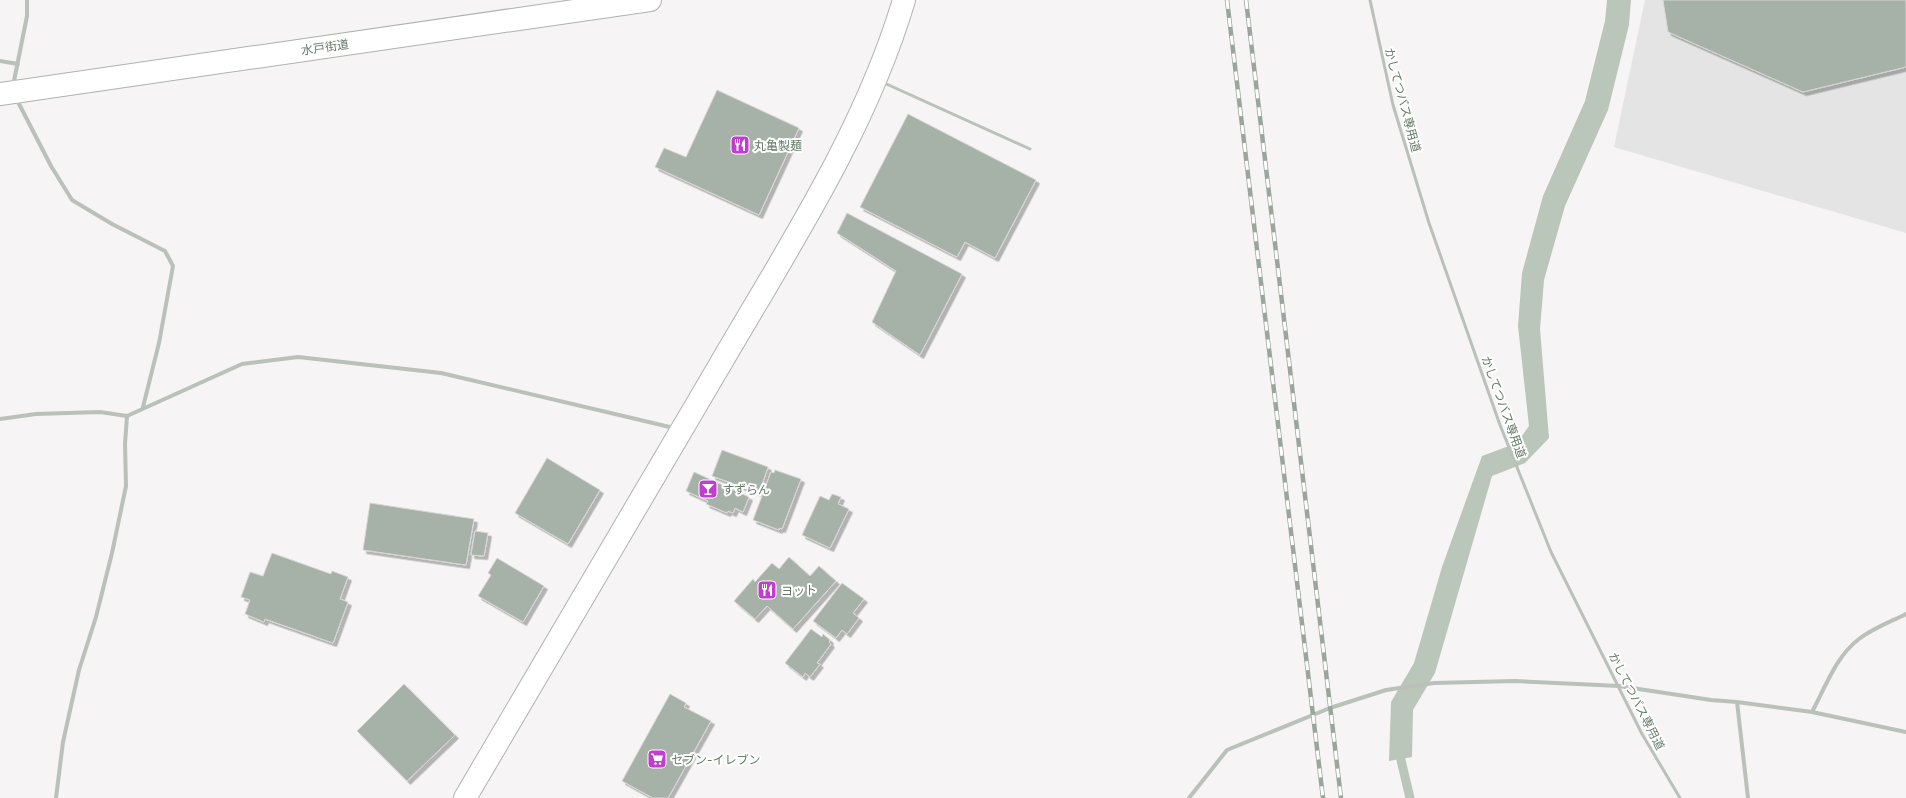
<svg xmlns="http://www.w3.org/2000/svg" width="1906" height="798" font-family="Inter,'Noto Sans JP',sans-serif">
<defs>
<filter id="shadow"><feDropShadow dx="3.5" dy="3.5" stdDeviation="0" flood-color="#0004"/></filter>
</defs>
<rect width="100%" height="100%" fill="#f6f4f4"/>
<path fill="#e4e4e4" d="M1645 0H1906V233L1614 147Z"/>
<path fill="#bac6b9" d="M1607 0H1631L1629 25 1608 110 1565 206 1544 280 1540 329 1549 438 1525 463 1492 476 1435 673 1413 710 1412 757 1389 761 1391 702 1414 663 1442 567 1482 456 1517 443 1529 426 1518 326 1522 273 1543 196 1585 101 1605 21Z"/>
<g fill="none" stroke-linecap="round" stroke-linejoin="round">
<path stroke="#bac6b9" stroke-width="9" d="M1401 747V760L1410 798"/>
</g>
<path fill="#a6b2a7" stroke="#d8d6d7" filter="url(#shadow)" d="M1663 0H1906V67L1803 92 1668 32Z
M717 90 799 128 759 215 655 167 664 148 686 157Z
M908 114 1036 180 995 258 965 242 957 257 860 207Z
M847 213 962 274 920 355 872 322 896 271 837 233Z
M722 450 768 467 759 493 712 476Z
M547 458 600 490 568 544 515 513Z
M775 470 801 479 782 529 779 528V530L753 520 771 472 774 473Z
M694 472 749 497 743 512 735 508 733 513 728 511 727 513 706 504 708 501 686 491Z
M832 494 841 497 838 504 849 509 830 548 802 535 820 496 829 500Z
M370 503 474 519 466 565 363 550Z
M475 531 488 533 484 556 471 555Z
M272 553 331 574 332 571 348 577 340 599 348 602 333 643 265 619 264 622 245 614 250 600 241 597 250 572 263 576Z
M789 557 810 576 819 566 836 581 793 629 767 606 755 619 734 601 753 579 755 582 772 563 779 569Z
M497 558 544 586 523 622 478 596 491 575 488 573Z
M842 583 864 599 853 613 859 618 847 634 842 630 836 638 813 621Z
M811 629 822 637 823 634 830 640 829 642 831 644 817 663 820 664 810 677 805 673 803 677 785 663Z
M404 684 455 735 407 781 357 731Z
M670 694 686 703 684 707 711 721 668 798H653L622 781Z"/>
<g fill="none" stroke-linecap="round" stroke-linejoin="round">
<g stroke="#acb6ad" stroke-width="24">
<path id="secondary" d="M465 798C551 653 636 508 721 363 789 246 865 131 904 0"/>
</g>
<g stroke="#acb3ad" stroke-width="24">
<path id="highway" d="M0 94 650 0"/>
</g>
<path stroke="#b9c1ba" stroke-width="3" d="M1370 0 1393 105 1429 223 1500 425 1551 552 1642 734 1680 798
M882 82 1030 149"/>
<path stroke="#b9c1ba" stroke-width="4" d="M0 61 18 64
M13 86 27 16V0
M16 98 51 166 72 200 112 224 165 251 173 266 159 343 143 407
M0 419 36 414 100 412 127 416 242 364 298 357 441 373 674 428
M1737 702 1748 798
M1812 712C1825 688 1836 656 1859 639 1873 628 1890 622 1906 614
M56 798 63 742 79 670 96 617 112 553 126 486 125 444 127 416
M1189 798 1227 750 1330 708 1386 690 1434 683 1515 681 1619 686 1711 700 1737 702 1812 712 1906 732"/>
<use href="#secondary" stroke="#fff" stroke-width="22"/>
<use href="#highway" stroke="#fff" stroke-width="22"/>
<g stroke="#9aa69c" stroke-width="4.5">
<path id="rail" d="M1227 0 1323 798
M1246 0 1341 798"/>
</g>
<use href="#rail" stroke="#fff" stroke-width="3" stroke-dasharray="9" stroke-linecap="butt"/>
</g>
<defs>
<g id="restaurant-square" transform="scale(1)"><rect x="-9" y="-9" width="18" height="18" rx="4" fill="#c03dcd" stroke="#fff"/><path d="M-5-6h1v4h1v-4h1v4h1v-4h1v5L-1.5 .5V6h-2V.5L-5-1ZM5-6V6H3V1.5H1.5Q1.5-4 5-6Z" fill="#fff"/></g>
<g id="bar-square" transform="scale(1)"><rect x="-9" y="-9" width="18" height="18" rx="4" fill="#c03dcd" stroke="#fff"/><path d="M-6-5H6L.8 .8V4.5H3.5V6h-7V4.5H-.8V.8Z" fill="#fff"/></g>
<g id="supermarket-square" transform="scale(1)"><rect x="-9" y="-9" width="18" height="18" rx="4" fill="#c03dcd" stroke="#fff"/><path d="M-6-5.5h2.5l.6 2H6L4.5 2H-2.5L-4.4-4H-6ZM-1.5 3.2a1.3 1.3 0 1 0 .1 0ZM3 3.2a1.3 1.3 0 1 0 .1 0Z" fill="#fff"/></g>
</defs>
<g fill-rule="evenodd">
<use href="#restaurant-square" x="740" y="145"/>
<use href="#bar-square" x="708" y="489"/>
<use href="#restaurant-square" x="767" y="590"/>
<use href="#supermarket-square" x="657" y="759"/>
</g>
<g text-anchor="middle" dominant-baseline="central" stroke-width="4" stroke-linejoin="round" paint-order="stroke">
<g font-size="12" fill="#657b67" stroke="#fff">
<text transform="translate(325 47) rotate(-8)">水戸街道</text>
<text transform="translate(1403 100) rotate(75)">かしてつバス専用道</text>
<text transform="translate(1504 407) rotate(70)">かしてつバス専用道</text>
<text transform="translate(1637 701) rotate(63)">かしてつバス専用道</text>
</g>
<g font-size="12" fill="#657b67" stroke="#fff" text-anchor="start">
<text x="754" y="145">丸亀製麺</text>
<text x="722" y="489">すずらん</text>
<text x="781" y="590">ヨット</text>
<text x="671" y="759">セブン-イレブン</text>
</g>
</g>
</svg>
